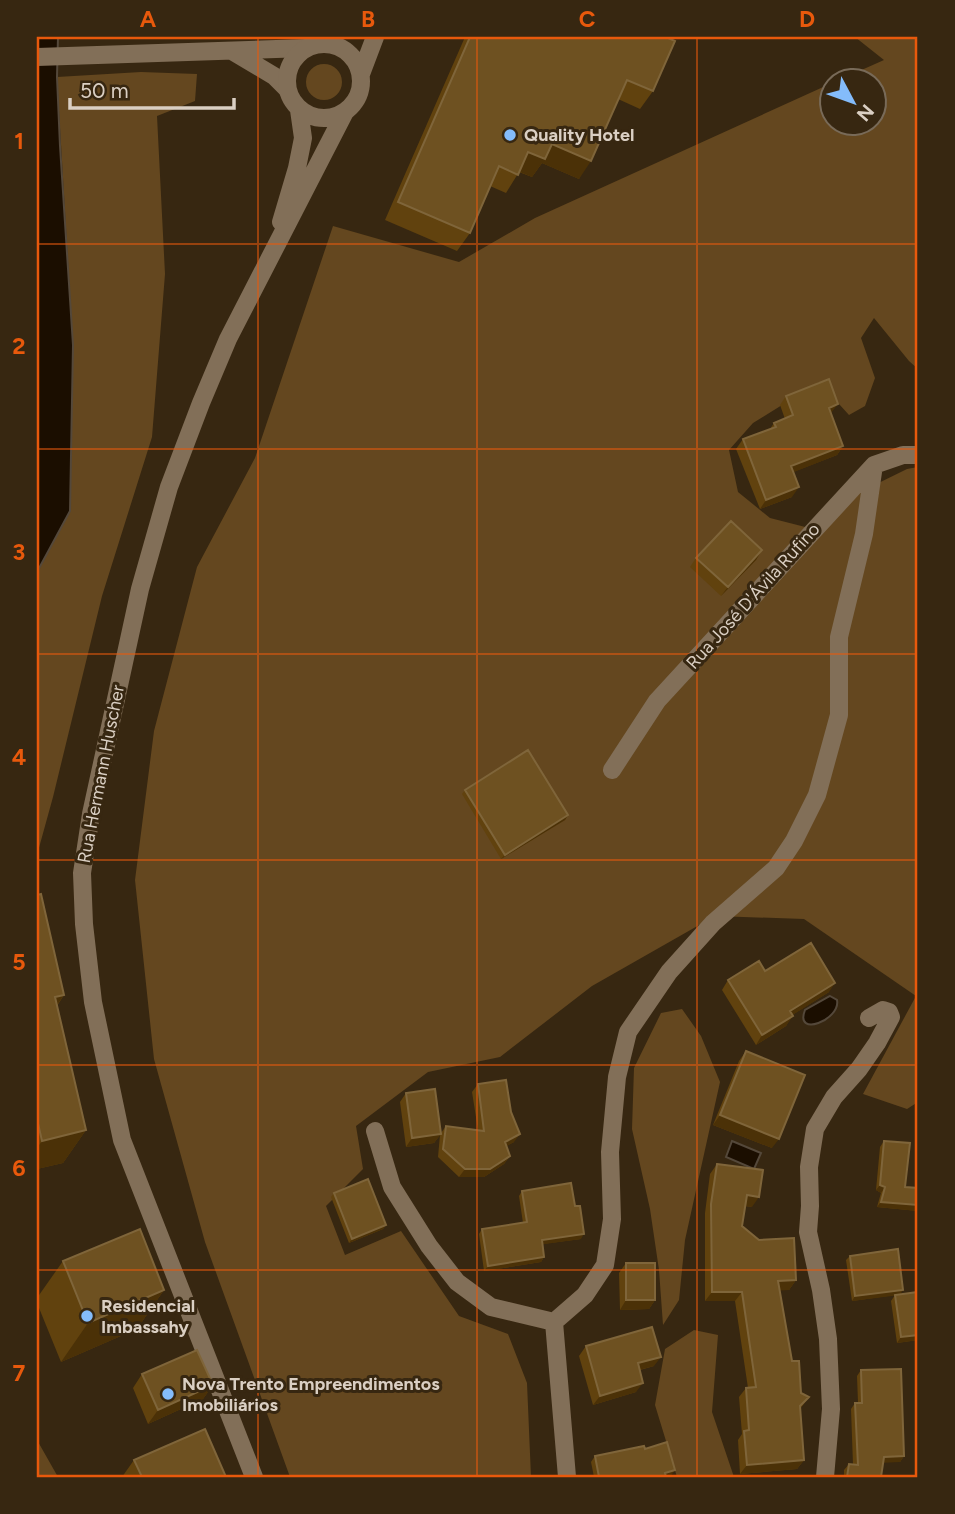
<svg xmlns="http://www.w3.org/2000/svg" width="955" height="1514" font-family="Figtree,sans-serif">
<rect width="100%" height="100%" fill="#372711"/>
<path fill="#64471f" d="M855 37H918V369L909 361 874 318 861 338 875 378 865 406 849 415 819 382 753 423 729 450 738 492 770 518 817 530 846 499 907 469 918 467V1102L907 1109 863 1094 916 996 804 919 715 916 592 986 500 1057 428 1072 356 1126 363 1169 326 1206 345 1255 401 1231 459 1316 508 1334 527 1383 531 1477H290L205 1242 154 1059 135 880 154 731 197 567 255 458 333 226 459 262 535 218 832 83V122H874V80H839L884 60Z
M306 82a18 18 0 1 1 36 0a18 18 0 1 1-36 0Z
M141 72 197 74 195 101 157 116 165 274 152 437 102 596 53 797 37 855V572L70 510 73 345 57 77Z
M682 1009 701 1036 720 1082 685 1240 679 1300 663 1325 659 1270 650 1209 632 1129 634 1068 661 1013Z
M694 1330 718 1335 712 1412 734 1477H677L655 1405 665 1349Z
M37 1440 58 1477H37Z"/>
<path fill="#1b0e00" stroke="#54483a" stroke-width="2" d="M37 37H58L57 77 60 146 73 345 70 511 37 572Z
M830 996 837 1000C841 1020 794 1038 805 1010Z
M732 1141 761 1153 754 1169 726 1157Z"/>
<g fill="none" stroke-linecap="round" stroke-linejoin="round">
<path stroke="#826f58" stroke-width="18" d="M612 770 657 701 874 465 903 455H918
M375 1131 392 1187 429 1246 457 1282 491 1307 554 1322
M554 1322 585 1295 605 1265 612 1219 610 1152 617 1077 628 1032 669 972 713 923 776 868 794 841 817 795 839 715V637L864 534 874 465
M554 1322 567 1477
M825 1477 831 1409 828 1339 821 1290 808 1232 810 1206 809 1167 815 1129 834 1097 859 1069 877 1043 891 1017 889 1012 883 1010 869 1018"/>
<path stroke="#826f58" stroke-width="18" d="M232 51 274 76 287 89
M37 57 306 48"/>
<path stroke="#826f58" stroke-width="18" d="M287 81a37 37 0 1 1 74 0a37 37 0 1 1-74 0Z
M361 74 375 37
M281 222 297 168 303 138 299 110
M254 1477 122 1140 93 1002 84 924 82 873 91 814 140 589 169 487 201 403 228 339 345 112"/>
</g>
<path fill="#61420e" d="M465 37H666L653 91 640 109 618 99 579 179 542 163 532 177 519 172 506 193 490 186 470 233 457 251 385 220Z
M786 396 831 413 843 446 837 455 793 472 792 497 760 509 736 449 743 439 770 429 774 423 785 419 780 405Z
M762 550 756 560 721 596 690 567 696 558Z
M465 790 568 815 565 820 501 859 462 794Z
M37 895 64 995 57 1006 86 1130 63 1163 37 1169Z
M765 971 829 992 792 1015 786 1026 756 1045 722 990 728 980Z
M746 1051 772 1148 713 1125 739 1061Z
M478 1084 514 1142 506 1146 510 1156 504 1164 484 1177H459L438 1157 440 1135 434 1143 406 1147 400 1102 406 1093 441 1133 446 1126 478 1130 472 1092Z
M884 1141 905 1187 918 1188V1211L877 1207 881 1193 876 1190 880 1147Z
M717 1164 752 1207 745 1206 742 1226 796 1280 789 1290H779L792 1361 801 1393 809 1397 800 1409 804 1460 797 1469 740 1474 738 1440 742 1434 739 1397 746 1388H748L735 1301H705V1213L710 1174Z
M522 1191 581 1239 542 1244 544 1257 541 1262 484 1271 479 1234 482 1229 523 1223 519 1196Z
M334 1193 386 1225 383 1229 349 1243 331 1197Z
M850 1256 900 1294 918 1340 897 1343 891 1301 895 1295 852 1301 846 1260Z
M63 1261 164 1290 137 1329 61 1362 37 1303V1298Z
M626 1263 655 1300 649 1309 620 1310 619 1273Z
M586 1346 654 1366 640 1370 636 1392 593 1405 579 1356Z
M861 1370 904 1456 900 1462H883L881 1477H844V1470L849 1464 853 1465 851 1409 855 1403H858L857 1376Z
M142 1374 213 1385 203 1399 148 1424 133 1388Z
M645 1449 671 1476 666 1477H594L591 1462 595 1456Z
M134 1460 226 1477H122Z"/>
<path fill="#4b3107" d="M552 144 591 161 579 179 542 163 532 177 515 170 528 152Z
M838 404 831 413 829 408Z
M843 446 837 455 784 476 791 466Z
M799 487 792 497 760 509 766 500Z
M762 550 756 560 721 596 728 587Z
M568 815 565 820 501 859 505 855Z
M835 983 829 992 783 1021 790 1011Z
M64 995 41 1028 55 997Z
M793 1016 786 1026 756 1045 762 1035Z
M720 1115 779 1139 772 1148 713 1125Z
M86 1130 63 1163 37 1169V1148L42 1141Z
M441 1134 434 1143 406 1147 412 1138Z
M520 1134 514 1142 499 1150 505 1142Z
M510 1156 504 1164 484 1177H459L465 1169Z
M880 1185 885 1187 881 1193 876 1190Z
M747 1195 759 1197 752 1207 740 1205Z
M881 1202 918 1205V1211L877 1207Z
M386 1225 383 1229 349 1243 352 1239Z
M584 1234 581 1239 538 1245 542 1240Z
M544 1257 541 1262 484 1271 488 1266Z
M796 1280 789 1290 771 1291 778 1281Z
M164 1290 137 1329 61 1362 88 1323Z
M903 1290 900 1295 852 1301 855 1296Z
M712 1292H742L735 1301H705Z
M626 1300H655L649 1309 620 1310Z
M918 1335V1340L897 1343 901 1337Z
M661 1357 654 1366 631 1372 638 1363Z
M643 1383 636 1392 593 1405 600 1396Z
M213 1385 203 1399 148 1424 158 1410Z
M904 1456 900 1462 879 1463 884 1457Z
M804 1460 797 1469 740 1474 747 1465Z
M675 1470 671 1476 666 1477 665 1473Z"/>
<path fill="#6e5121" stroke="#7f653a" stroke-width="2" d="M470 37H666L675 41 653 91 627 80 591 161 552 144 545 159 528 152 518 175 499 166 470 233 398 202Z
M829 379 838 404 829 408 843 446 791 466 799 487 766 500 743 439 776 427 774 423 793 415 786 396Z
M731 521 762 550 728 587 696 558Z
M528 750 568 815 505 855 465 790Z
M41 894 64 995 55 997 86 1130 42 1141 37 1119V895Z
M811 943 835 983 790 1011 793 1016 762 1035 728 980 759 961 765 971Z
M746 1051 805 1075 779 1139 720 1115Z
M506 1080 511 1112 520 1134 505 1142 510 1156 490 1169H465L443 1149 446 1126 484 1131 478 1084Z
M435 1089 441 1134 412 1138 406 1093Z
M884 1141 910 1143 905 1187 918 1188V1205L881 1202 885 1187 880 1185Z
M717 1164 763 1170 759 1197 747 1195 742 1226 759 1240 794 1238 796 1280 778 1281 792 1361H799L801 1393 809 1397 800 1406 804 1460 747 1465 744 1431 749 1430 746 1388 756 1387 742 1292H712L711 1204Z
M368 1179 386 1225 352 1239 334 1193Z
M571 1183 575 1206H580L584 1234 542 1240 544 1257 488 1266 482 1229 527 1222 522 1191Z
M140 1229 164 1290 88 1323 63 1261Z
M898 1249 903 1290 855 1296 850 1256Z
M626 1263H655V1300H626Z
M918 1292V1335L901 1337 895 1295Z
M652 1327 661 1357 638 1363 643 1383 600 1396 586 1346Z
M197 1350 213 1385 158 1410 142 1374Z
M901 1369 904 1456 884 1457 881 1477H847L849 1464 858 1465 855 1403H862L861 1370Z
M205 1429 226 1477H142L134 1460Z
M667 1442 675 1470 665 1473 666 1477H599L595 1456 644 1446 645 1449Z"/>
<path fill="none" stroke="#e8590c" stroke-width="2" stroke-opacity="0.55" d="M258 37V1477M477 37V1477M697 37V1477M37 244H918M37 449H918M37 654H918M37 860H918M37 1065H918M37 1270H918"/>
<g fill="#84bcfb" stroke="#372711" stroke-width="2.5">
<circle cx="510" cy="135" r="7"/>
<circle cx="87" cy="1316" r="7"/>
<circle cx="168" cy="1394" r="7"/>
</g>
<g text-anchor="middle" dominant-baseline="central" stroke-width="6" stroke-linejoin="round" paint-order="stroke">
<g font-size="18" font-weight="bold" fill="#dacfc3" stroke="#372711" text-anchor="start">
<text x="524" y="135">Quality Hotel</text>
<text x="101" y="1306">Residencial<tspan x="101" dy="21">Imbassahy</tspan></text>
<text x="182" y="1384">Nova Trento Empreendimentos<tspan x="182" dy="21">Imobiliários</tspan></text>
</g>
<g font-size="18" fill="#dacfc3" stroke="#372711">
<text transform="translate(753 596) rotate(-48)">Rua José D'Ávila Rufino</text>
<text transform="translate(101 774) rotate(-79)">Rua Hermann Huscher</text>
</g>
</g>
<rect width="955" height="1514" fill="none" stroke="#372711" stroke-width="77"/>
<g transform="translate(853 102) rotate(131)"><circle r="33" fill="#372711" stroke="#786a58" stroke-width="2"/>
<path d="M0-5L12 26L0 18L-12 26Z" fill="#84bcfb"/>
<text y="-10" font-size="19" font-weight="bold" text-anchor="middle" fill="#dacfc3">N</text>
</g>
<path d="M70 98v10h164v-10" fill="none" stroke="#dacfc3" stroke-width="3.5"/>
<text x="80" y="98" font-size="21" fill="#dacfc3" stroke="#372711" stroke-width="5" paint-order="stroke">50 m</text>
<rect x="38" y="38" width="878" height="1438" fill="none" stroke="#e8590c" stroke-width="2.5"/>
<g font-size="23" text-anchor="middle" font-weight="bold" fill="#e8590c">
<text x="148" y="27">A</text>
<text x="368" y="27">B</text>
<text x="587" y="27">C</text>
<text x="807" y="27">D</text>
<text x="19" y="149">1</text>
<text x="19" y="354">2</text>
<text x="19" y="560">3</text>
<text x="19" y="765">4</text>
<text x="19" y="970">5</text>
<text x="19" y="1176">6</text>
<text x="19" y="1381">7</text>
</g>
</svg>
